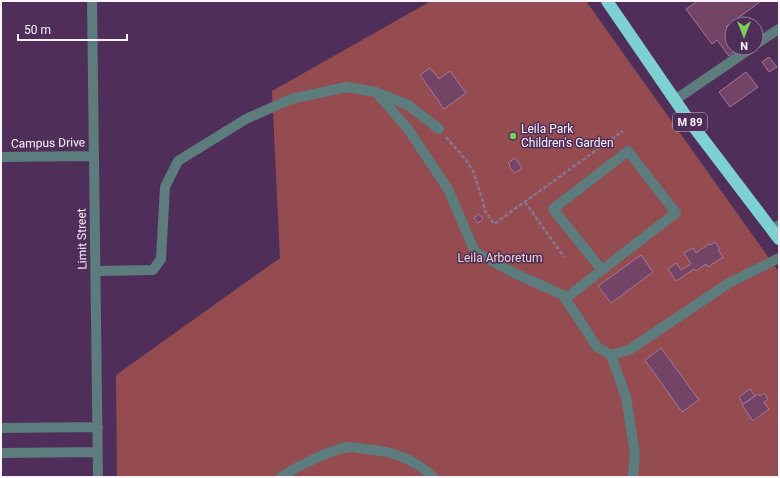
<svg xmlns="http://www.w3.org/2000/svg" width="780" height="478" font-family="Roboto,sans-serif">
<rect width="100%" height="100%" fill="#4f2f59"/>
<path fill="#954c50" d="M431 1H586L779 272V477H117L116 375 280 258 272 91Z"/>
<path fill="#734466" stroke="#a87599" d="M698 1H761L726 27 732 35V48H739L729 56 717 40 712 44 686 9Z
M769 57 777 67 769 72 762 62Z
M430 68 439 79 450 71 466 93 444 109 420 75Z
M746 72 758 87 730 107 719 92Z
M515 158 522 168 515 173 509 166 510 165 508 163Z
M479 214 483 219 478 223 474 218Z
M715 242 720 249 718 250 723 257 708 267 706 264 696 271 694 269 676 281 668 269 676 263 681 270 691 264 684 253 693 248 696 253 709 244 710 245Z
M641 255 653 272 611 303 598 286Z
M661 348 699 400 682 412 645 360Z
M750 389 755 396 743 404 739 397Z
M764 393 768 399 764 402 769 409 753 421 742 405 758 394 760 396Z"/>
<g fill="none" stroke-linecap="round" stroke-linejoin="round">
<path stroke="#8b7492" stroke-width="2.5" stroke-dasharray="4 2" stroke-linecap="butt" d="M446 137 466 160 473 171 482 198 485 211 494 224 623 131
M525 202 564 257"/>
<path stroke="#5c7c7d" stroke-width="10" d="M92 1 98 477
M756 44 779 29
M378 93 408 105 439 129
M675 100 751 48
M1 157 94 156
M772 229 779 225
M96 271 153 270 161 259 165 187 178 161 246 119 291 99 346 87 376 92 408 129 448 189 475 252 514 273 563 295 597 347 611 355 629 350 729 283 779 258
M566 298C602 270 639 241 676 213L628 151 553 209 602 270
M611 355 626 397 635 454 633 477
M1 428 98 427
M1 453 97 452
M281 477C298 466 329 450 349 447 353 447 359 448 364 449 392 451 413 458 433 477"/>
<path stroke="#7ed1d3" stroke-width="12" d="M607 1 690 122 779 239"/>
</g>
<circle fill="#7ad157" stroke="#4f2f59" stroke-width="1.5" cx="513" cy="136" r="4"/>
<g text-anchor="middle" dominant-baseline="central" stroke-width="3" stroke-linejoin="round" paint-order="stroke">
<rect fill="#4f2f59" stroke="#c7b8cb" stroke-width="1" x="673" y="113" width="34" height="18" rx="3"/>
<g font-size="11" font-weight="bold" fill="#faf2fc">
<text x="690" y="122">M 89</text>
</g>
<g font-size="12" fill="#faf2fc" stroke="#4f2f59" text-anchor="start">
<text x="521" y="129">Leila Park<tspan x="521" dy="14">Children's Garden</tspan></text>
</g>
<g font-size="12" fill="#faf2fc" stroke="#4f2f59">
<text transform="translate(48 143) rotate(-1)">Campus Drive</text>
<text transform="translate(82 239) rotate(-91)">Limit Street</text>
</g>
<g font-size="12" fill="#f0d4d4" stroke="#4f2f59">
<text x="500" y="258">Leila Arboretum</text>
</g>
</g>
<rect width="780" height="478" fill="none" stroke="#faf2fc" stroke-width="4"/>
<g transform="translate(744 36) rotate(180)"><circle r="19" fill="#4f2f59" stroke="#937d9a"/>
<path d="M0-3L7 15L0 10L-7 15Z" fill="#7ad157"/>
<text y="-6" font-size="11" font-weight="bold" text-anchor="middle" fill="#faf2fc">N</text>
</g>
<path d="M18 34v6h109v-6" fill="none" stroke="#faf2fc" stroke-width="2"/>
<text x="24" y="34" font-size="12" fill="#faf2fc" stroke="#4f2f59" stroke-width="3" paint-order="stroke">50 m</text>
</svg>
